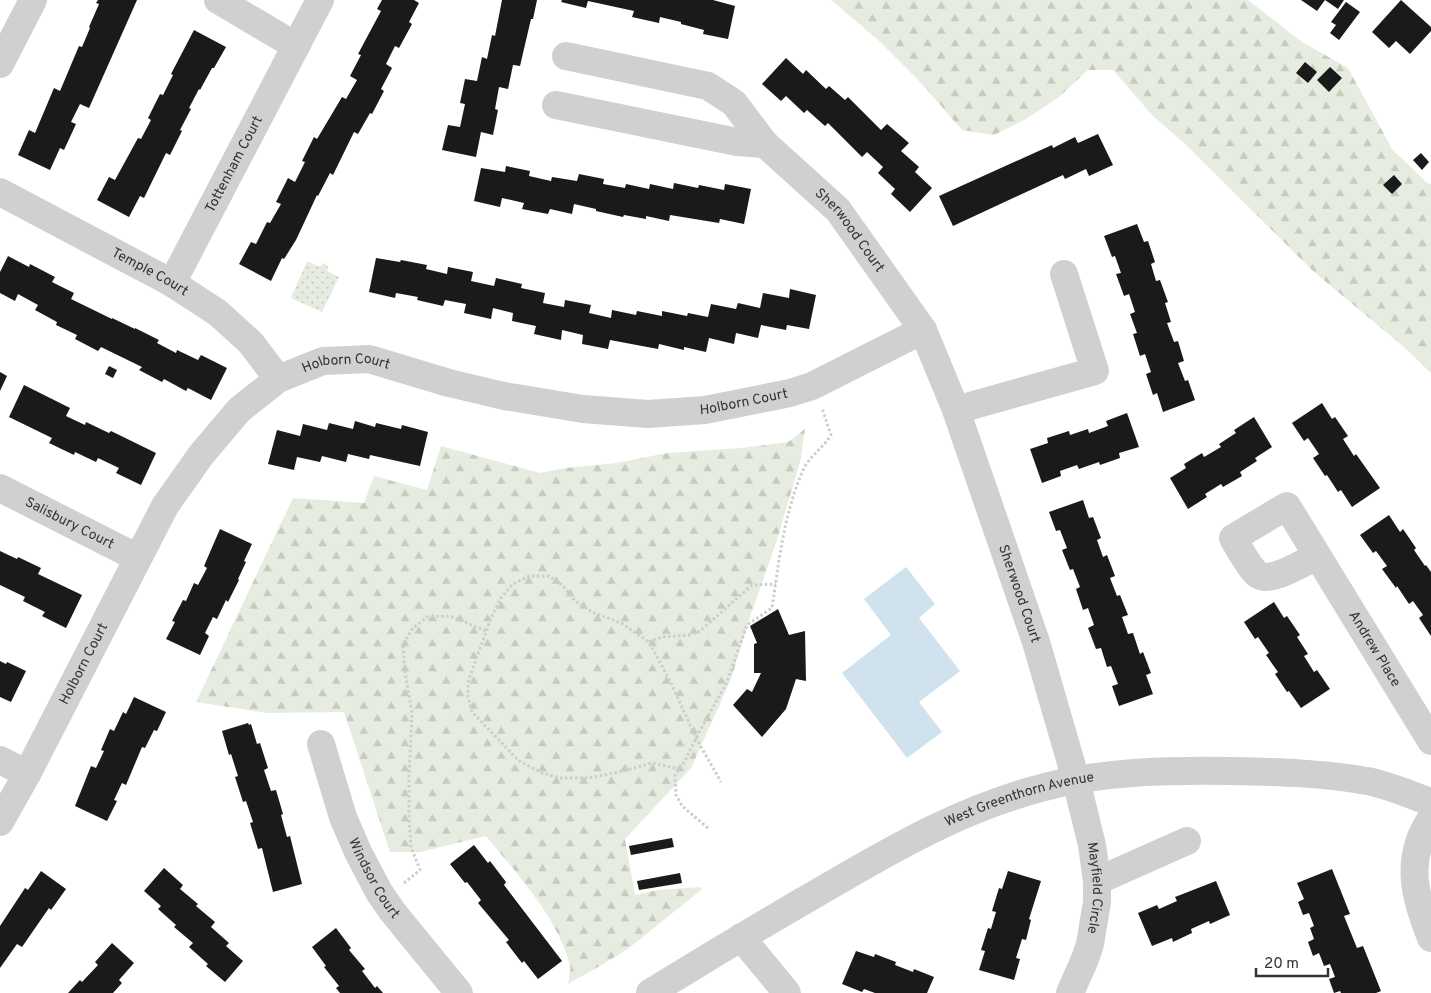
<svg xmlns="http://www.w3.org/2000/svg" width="1431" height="993" font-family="Overpass,sans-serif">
<defs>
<pattern id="green-dots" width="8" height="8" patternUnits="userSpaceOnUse" patternTransform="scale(1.25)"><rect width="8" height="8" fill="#e6ecdf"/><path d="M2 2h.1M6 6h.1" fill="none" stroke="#c6cbc0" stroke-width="1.8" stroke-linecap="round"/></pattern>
<pattern id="forest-firs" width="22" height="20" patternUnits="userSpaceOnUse" patternTransform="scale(1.25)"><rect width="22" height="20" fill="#e6ecdf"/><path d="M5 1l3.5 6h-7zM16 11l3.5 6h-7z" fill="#c6cbc0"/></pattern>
</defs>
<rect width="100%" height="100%" fill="#fff"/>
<path fill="url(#green-dots)" d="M307 261 320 267 323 263 328 266 327 271 339 277 322 312 291 298Z"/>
<path fill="url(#forest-firs)" d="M831 0H1248L1302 42 1348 68 1392 149 1427 183 1431 184V373L1405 348 1313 271 1185 144 1152 115 1113 70H1088L1059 97 1026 119 994 135 962 130 922 84 877 39Z
M805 429 800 462 777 540 751 614 731 679 691 768 625 839 635 895 658 890 701 887V890L629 948 605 963 568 984C569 978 571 970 570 965 557 916 517 874 486 836L420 852H390L344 712 267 713 196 702 293 498 364 503 374 476 427 490 441 446 540 473 565 468 617 463 667 453 742 448 788 442Z"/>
<path fill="#cfe2ee" d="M906 567 935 604 919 618 960 671 919 702 942 732 907 758 842 673 891 635 864 599Z"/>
<path fill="#1a1a1a" d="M98 0H137L89 108 80 104 71 122 76 124 64 150 60 148 50 170 18 155 29 130 35 133 54 88 60 91 79 46 82 47 90 28 89 27 99 4 96 3Z
M382 0H414L419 3 409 22 412 24 399 48 395 46 386 64 392 68 381 89 384 91 372 114 370 113 358 134 354 132 333 175 330 173 318 196 317 195 296 240 284 259 282 258 271 281 239 264 251 242 256 244 267 222 270 223 281 204 276 202 288 178 295 182 305 162 302 161 314 137 317 139 342 97 346 99 357 80 350 76 361 55 358 54 381 11 377 9Z
M502 0H537L533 19H531L520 66 513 65 508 89 499 87 495 109 498 110 493 135 481 132 476 157 442 150 448 125 460 127 465 104 460 103 465 79 477 81 482 57 487 59 492 35 495 36Z
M562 0H713L735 6 728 39 703 34 704 30 681 24V22L660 17 659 23 632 17 634 11 588 1 586 8 561 2Z
M1301 0H1325L1317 11Z
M1325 0H1344L1338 9Z
M1401 0 1431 27V31L1410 54 1396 41 1389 48 1372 32Z
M1346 2 1360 12 1339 40 1330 33 1336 25 1331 22Z
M194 30 226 47 214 68H212L200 90 199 89 189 108 191 109 180 130 182 131 170 155 166 153 144 198 140 196 129 217 97 200 109 177 115 180 138 138 141 139 151 120 148 118 160 94 163 95 173 75 171 74Z
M786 58 803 74 806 70 826 89 829 86 845 100 848 97 881 130 887 124 909 143 901 151 919 167 915 172 932 188 910 212 891 194 895 189 878 173 883 167 867 152 862 157 828 123 825 126 807 110 804 113 786 96 781 101 762 84Z
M1305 62 1317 72 1308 83 1296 73Z
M1330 67 1342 78 1329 92 1317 80Z
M1098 134 1113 165 1089 176 1086 169 1065 179 1063 175 953 226 939 196 1052 145 1053 148 1075 137 1078 143Z
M1421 153 1429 162 1422 170 1413 160Z
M506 166 530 171 529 176 551 181 552 177 577 181 579 174 604 179 603 184 625 188 626 184 649 189 650 184 673 189 674 183 698 188 699 185 724 190 725 184 751 189 744 224 720 219 719 223 670 215 669 221 646 216V219L624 215 623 217 596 211V209L574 204 572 214 550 209 548 214 522 209 524 203 502 198 500 207 474 201 481 168 505 172Z
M1394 175 1402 184 1392 194 1383 185Z
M1137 224 1144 242 1148 241 1155 262 1151 264 1156 281 1160 280 1168 302 1165 303 1171 322 1167 323 1174 342 1178 341 1184 361 1178 363 1185 381 1188 380 1195 400 1163 412 1157 393 1153 395 1146 374 1151 372 1145 354 1140 356 1133 334 1137 333 1130 314 1135 312 1129 294 1124 296 1116 274 1121 273 1115 256 1112 257 1104 236Z
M8 256 29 267 30 264 55 277 52 282 74 293 71 299 112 319V318L135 329V328L159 340 157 343 176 353 177 350 198 360 201 355 227 368 211 400 188 388 186 391 164 379 162 382 139 370 142 367 101 347 98 351 75 339 77 335 56 325 57 322 35 310 38 305 18 294 15 301 0 293V272Z
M376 258 400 262 401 260 427 265 426 269 447 274 448 267 473 272 471 281 494 286 496 278 522 284 521 288 545 293 543 303 564 307 565 300 591 305 589 313 611 318 612 310 636 315 637 311 662 316V311L687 316 688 313 708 317 711 304 736 309 738 303 760 308 763 293 789 298 790 289 816 295 809 329 787 325 786 330 761 325 758 338 736 333 734 344 709 338 706 352 684 347V350L659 344 658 349 610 340 608 349 582 344 583 335 562 330 561 340 534 334 536 326 512 321 513 313 493 308 491 319 464 313 466 304 445 300 443 306 417 300 418 297 396 293 395 298 369 292Z
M109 366 117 370 113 378 105 374Z
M0 372 7 376 0 391Z
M24 385 70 408 66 416 85 425 86 422 109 433 111 431 156 453 141 485 116 473 119 468 98 458 96 462 75 452 74 455 49 443 52 438 9 417Z
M1322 403 1332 419 1335 417 1348 436 1343 439 1354 456 1356 454 1380 488 1352 507 1341 490 1338 492 1327 475 1325 476 1313 458 1319 454 1308 438 1304 441 1292 423Z
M1127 413 1139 447 1119 453 1120 458 1100 465 1099 462 1079 469 1077 465 1060 471 1061 476 1042 483 1030 449 1048 443 1047 438 1069 431 1070 435 1088 429 1089 433 1108 426 1106 421Z
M1254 417 1272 447 1255 458 1257 461 1240 472 1242 476 1223 487 1221 484 1205 494 1207 497 1188 509 1170 478 1186 468 1184 464 1202 453 1204 457 1221 447 1219 444 1236 433 1234 430Z
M355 421 375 427 376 423 401 429 402 425 428 432 420 466 370 455 369 459 348 454 346 462 322 456 320 462 297 457 294 470 268 464 277 430 300 436 303 424 327 430 329 423 353 429Z
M1083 500 1089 518 1093 517 1101 538 1097 540 1103 557 1107 555 1115 576 1110 578 1117 596 1120 595 1128 615 1122 617 1128 634 1133 633 1140 654 1143 652 1151 673 1146 675 1153 694 1119 706 1112 686 1118 684 1111 666 1107 667 1101 648 1096 649 1088 628 1094 625 1088 608 1083 610 1076 589 1080 587 1073 569 1070 570 1062 550 1067 548 1060 530 1056 531 1049 512Z
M1389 515 1400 532 1403 529 1416 548 1414 550 1425 566 1426 565 1431 572V636L1419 618 1423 615 1413 601 1409 604 1397 586 1396 588 1382 569 1387 566 1376 551 1373 553 1360 535Z
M220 529 252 544 244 561 246 562 238 579 239 580 228 602 226 600 217 619 213 617 205 633 209 636 200 655 166 639 175 622 172 621 183 600 186 601 194 583 198 585 207 568 204 566Z
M0 551 17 559 18 557 41 568 38 574 82 595 66 628 42 616 45 612 23 601 25 597 0 585Z
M1274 602 1284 618 1287 616 1300 635 1297 637 1308 654 1304 656 1314 672 1317 670 1330 689 1301 708 1289 691 1287 692 1275 674 1278 672 1266 655 1269 653 1258 637 1255 639 1244 622Z
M778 609 789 635 805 631 806 681 796 679 786 709 762 737 733 705 747 689 752 692 761 673H754V644L757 643 750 626Z
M0 661 6 664 7 662 26 671 11 702 0 697Z
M134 697 166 712 157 731 154 730 145 748 142 747 126 785 122 783 114 800 117 801 107 821 75 806 91 766 96 768 104 751 101 750 110 729 114 731 123 712 126 714Z
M248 723 249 725 251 724 257 744 260 743 268 768 264 770 271 791 276 790 283 814 281 815 287 837 290 836 302 884 273 892 262 848 258 849 250 823 253 822 246 801 243 802 235 777 238 776 231 754 229 755 222 731Z
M672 838 674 847 631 855 629 846Z
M474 845 488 863 490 861 506 882 504 885 562 961 538 979 524 961 522 963 506 942 509 940 478 903 481 900 467 882 465 883 450 864Z
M164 868 183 885 180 889 198 904 196 906 215 922 211 927 229 943 226 946 243 961 225 982 206 966 208 964 189 947 193 943 174 927 176 925 158 909 161 906 144 891Z
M1332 869 1350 914 1344 916 1357 948 1363 946 1381 991 1376 993H1341L1340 991 1334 993 1329 979 1335 977 1330 964 1324 966 1319 953 1313 956 1308 942 1314 939 1310 928 1314 926 1309 913 1303 915 1298 902 1304 899 1297 883Z
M41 871 66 889 51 910 49 908 22 947 17 944 0 968V926L25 888 28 890Z
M1008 871 1041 881 1029 919 1031 920 1026 940 1022 939 1016 958 1020 959 1014 980 979 970 985 951 981 950 988 928 991 929 996 912 992 911 999 888 1002 889Z
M680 873 682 883 639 890 637 881Z
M1216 881 1230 915 1210 924 1209 921 1191 929 1192 933 1173 942 1172 938 1152 946 1138 913 1157 905 1159 909 1177 901 1175 897Z
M336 928 351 948 349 950 365 969 362 971 375 988 377 986 383 993H340L336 988 339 986 324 967 326 966 312 947Z
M112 943 134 963 119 980 122 983 113 993H68L80 980 82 982 98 965 95 962Z
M856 951 874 957 875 954 896 962 895 965 913 972 914 969 934 977 927 993H875L864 989 862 992 842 984Z"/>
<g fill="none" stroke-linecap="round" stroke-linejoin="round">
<path stroke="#cdcdcd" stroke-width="3" stroke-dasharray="2.5 2.5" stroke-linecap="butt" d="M649 642 662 637 690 635 700 631 752 585 776 584
M680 769 652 763 619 772 589 778H561L542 773 519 761 472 712 468 697V682L491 618 501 598 513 584 529 576H549L562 585 575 601 592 612 621 623 649 642 670 681 696 738 721 782
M708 828 682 806 676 795 675 775 685 761 696 738 726 684 747 625 772 608C779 561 784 512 804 468 811 455 823 448 831 435L822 408
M404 883 420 870 411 847 409 817V777L412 713 405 672 403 644 413 628 427 617 450 616 486 631"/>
<g stroke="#d0d0d0" stroke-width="28">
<path d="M218 0 296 46"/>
<path id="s1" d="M566 56 708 86 734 103 765 144 838 210 923 330 956 410 1036 642 1076 780 1092 845 1097 881V902L1090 944 1085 959 1070 993"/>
<path d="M0 64 33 0"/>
<path d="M556 105 737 142 765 144"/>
<path id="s2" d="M0 192 172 283 218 313 251 343 278 379"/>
<path id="s3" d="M172 283 320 0"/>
<path d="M956 410 1095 371 1064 274"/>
<path id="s4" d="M0 488 138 558"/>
<path id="s5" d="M1317 556C1304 562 1269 585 1257 574 1248 566 1239 548 1233 538L1287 506 1431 741"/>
<path id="s6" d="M321 744 343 817 358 852 379 892 392 911 459 993"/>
<path d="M0 760 27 774"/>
<path d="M1431 818C1427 826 1421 834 1419 843 1408 876 1419 907 1431 938"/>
<path id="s7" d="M0 822 27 774 165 506 201 455 239 410 278 379 323 361 369 359 449 383 504 396 583 409 648 414 705 410 790 393 812 386 923 330"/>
<path d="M1097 881 1187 841"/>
<path d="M741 937 787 993"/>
<path id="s8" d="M650 993C708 957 765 923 824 889 894 848 965 807 1045 787 1105 771 1171 770 1233 771 1278 772 1323 773 1367 781 1389 785 1410 795 1431 802"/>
</g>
</g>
<g text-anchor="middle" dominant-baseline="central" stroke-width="5" stroke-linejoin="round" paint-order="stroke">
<g font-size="14" fill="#333" stroke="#fff">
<text stroke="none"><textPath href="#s3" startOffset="134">Tottenham Court</textPath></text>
<text stroke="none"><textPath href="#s1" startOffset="349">Sherwood Court</textPath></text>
<text stroke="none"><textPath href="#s2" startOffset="170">Temple Court</textPath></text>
<text stroke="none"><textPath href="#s7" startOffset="599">Holborn Court</textPath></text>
<text stroke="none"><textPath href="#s7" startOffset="1004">Holborn Court</textPath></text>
<text stroke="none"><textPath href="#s4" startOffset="78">Salisbury Court</textPath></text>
<text stroke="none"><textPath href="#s1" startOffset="754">Sherwood Court</textPath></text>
<text stroke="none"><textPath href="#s5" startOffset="339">Andrew Place</textPath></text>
<text stroke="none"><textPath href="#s7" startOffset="179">Holborn Court</textPath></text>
<text stroke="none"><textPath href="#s8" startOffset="419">West Greenthorn Avenue</textPath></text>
<text stroke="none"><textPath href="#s6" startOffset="145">Windsor Court</textPath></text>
<text stroke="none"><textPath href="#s1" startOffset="1059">Mayfield Circle</textPath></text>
</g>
</g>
<path d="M1256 968v8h72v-8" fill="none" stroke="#333333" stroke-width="2.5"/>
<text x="1264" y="968" font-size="15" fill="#333333" stroke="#ffffff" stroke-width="4" paint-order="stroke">20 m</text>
</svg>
